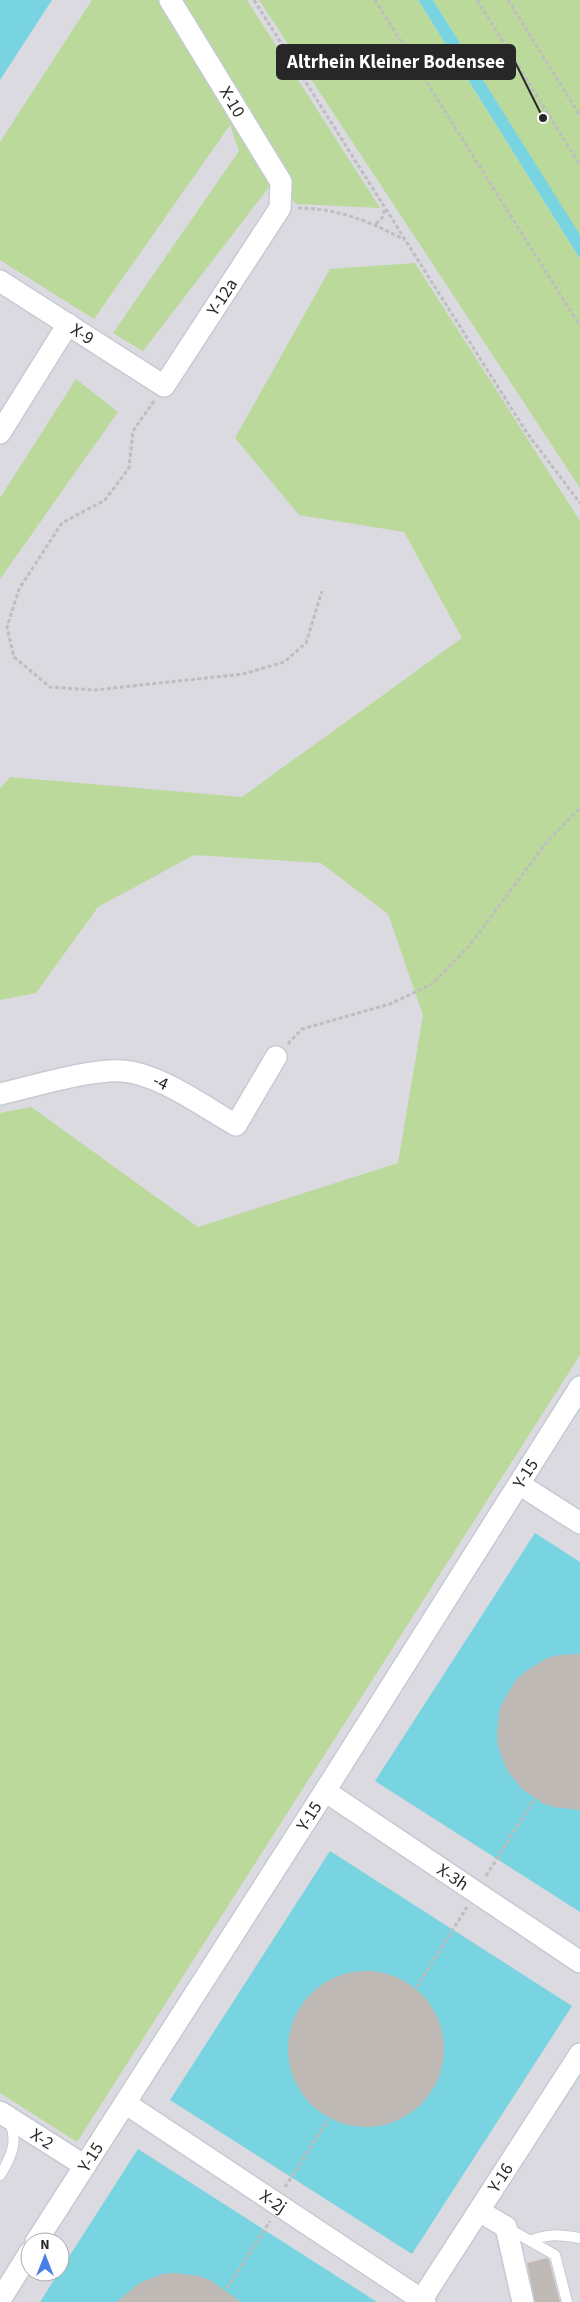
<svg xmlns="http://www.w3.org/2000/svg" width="580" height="2302" font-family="'Source Sans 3',sans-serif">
<rect width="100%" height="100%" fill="#e8e0da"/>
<path fill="#dbdae1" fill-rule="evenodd" d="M0 0H259L580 488V2302H0ZM30 2242H60V2272H30Z"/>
<path fill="#bad99b" d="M92 0H247L380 208 296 204 273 182 143 351 113 333 239 151 230 125 94 319 0 260V142Z
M259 0H418L580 259V488Z
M433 0H580V236Z
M415 263 580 521V1355L77 2142 0 2093V1113L31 1107 198 1227 398 1163 423 1015 388 914 321 863 194 855 98 907 36 993 0 1000V789L10 777 242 797 462 638 404 532 299 515 235 438 330 269Z
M76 379 118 412 0 579V498Z"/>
<path fill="#77d4e0" d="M0 0H52L0 80Z
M418 0H433L580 235V259Z
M535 1533 580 1562V1912L375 1781Z
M330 1851 572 2006 412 2254 170 2100Z
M138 2149 377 2302H40Z"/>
<path fill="#c0bab6" d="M580 1654V1810L554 1807 542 1803 522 1789 507 1770 498 1747 497 1735 499 1711 504 1699 516 1680 526 1671 547 1658 559 1655Z
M288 2049a78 78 0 1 1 156 0a78 78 0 1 1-156 0Z
M547 2258 549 2260 560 2302H535L527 2263Z
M174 2273 199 2276 210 2280 241 2302H117L139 2283 162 2274Z"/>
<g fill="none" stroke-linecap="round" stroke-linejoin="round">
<g stroke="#c5cbd3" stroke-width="12">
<path id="lane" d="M0 2175C11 2158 19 2140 9 2121
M506 2227 555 2255 567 2302
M530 2241C547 2233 562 2235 580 2238"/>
</g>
<g stroke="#c5cbd3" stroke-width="24">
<g id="street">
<path id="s1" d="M0 281 164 386 280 208 281 182 170 0"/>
<path d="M0 433 68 324"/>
<path id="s2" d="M0 1094C35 1086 89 1069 123 1071 160 1074 204 1107 236 1125L276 1057"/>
<path d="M519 1484 580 1523"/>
<path id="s3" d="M325 1791 580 1962"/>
<path id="s4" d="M125 2103 425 2302"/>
<path id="s5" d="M0 2112 85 2166"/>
<path d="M479 2211 506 2227 523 2302"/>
<path id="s6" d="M36 2242 325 1791 580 1387"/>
<path d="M0 2300 30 2252"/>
<path id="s7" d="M420 2302 580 2054"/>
</g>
</g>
<path stroke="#bebebe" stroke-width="3" stroke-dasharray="4 2.5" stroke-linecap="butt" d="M254 0 527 433 580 503
M375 0 580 326
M477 0 580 165
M508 0 580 116
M298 208C338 208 371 222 405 240
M376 224 382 218 385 208
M154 401 133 431 129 468 105 500 62 523 19 589 7 627 14 657 50 687 95 690 243 674 284 662 306 643 322 591
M288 1044 302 1029 390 1004 432 984 469 946 546 843 580 808
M486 1876 533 1801
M417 1987 467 1907
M285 2187 328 2120
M227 2288 270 2221"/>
<use href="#lane" stroke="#fff" stroke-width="10"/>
<use href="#street" stroke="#fff" stroke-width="21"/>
</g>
<g text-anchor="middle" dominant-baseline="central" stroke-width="4" stroke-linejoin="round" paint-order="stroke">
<g font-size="18" fill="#272727" stroke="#fff">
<text transform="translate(232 102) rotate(59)">X-10</text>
<text stroke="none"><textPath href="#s1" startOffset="301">Y-12a</textPath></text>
<text stroke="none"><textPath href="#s1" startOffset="98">X-9</textPath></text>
<text stroke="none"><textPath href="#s2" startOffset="165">-4</textPath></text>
<text stroke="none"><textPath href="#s6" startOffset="911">Y-15</textPath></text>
<text stroke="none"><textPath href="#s6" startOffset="506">Y-15</textPath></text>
<text stroke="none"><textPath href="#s3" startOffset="154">X-3h</textPath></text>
<text stroke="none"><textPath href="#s5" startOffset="50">X-2</textPath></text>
<text stroke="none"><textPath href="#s6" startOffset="101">Y-15</textPath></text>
<text stroke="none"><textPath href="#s7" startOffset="148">Y-16</textPath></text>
<text stroke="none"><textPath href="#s4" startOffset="178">X-2j</textPath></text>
</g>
</g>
<path fill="none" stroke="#272727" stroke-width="2" d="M543 118L515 62"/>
<circle fill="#272727" stroke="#fff" stroke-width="2" cx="543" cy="118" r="5"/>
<rect fill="#272727" stroke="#272727" stroke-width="2" x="277" y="45" width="238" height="34" rx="5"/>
<g font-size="19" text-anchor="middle" font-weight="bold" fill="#fff">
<text x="396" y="68">Altrhein Kleiner Bodensee</text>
</g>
<g transform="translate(45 2257)"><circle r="24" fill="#ffffff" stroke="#a9a9a9"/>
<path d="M0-4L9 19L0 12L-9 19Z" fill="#4a7fe5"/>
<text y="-8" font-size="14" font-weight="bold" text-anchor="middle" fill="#272727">N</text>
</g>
</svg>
